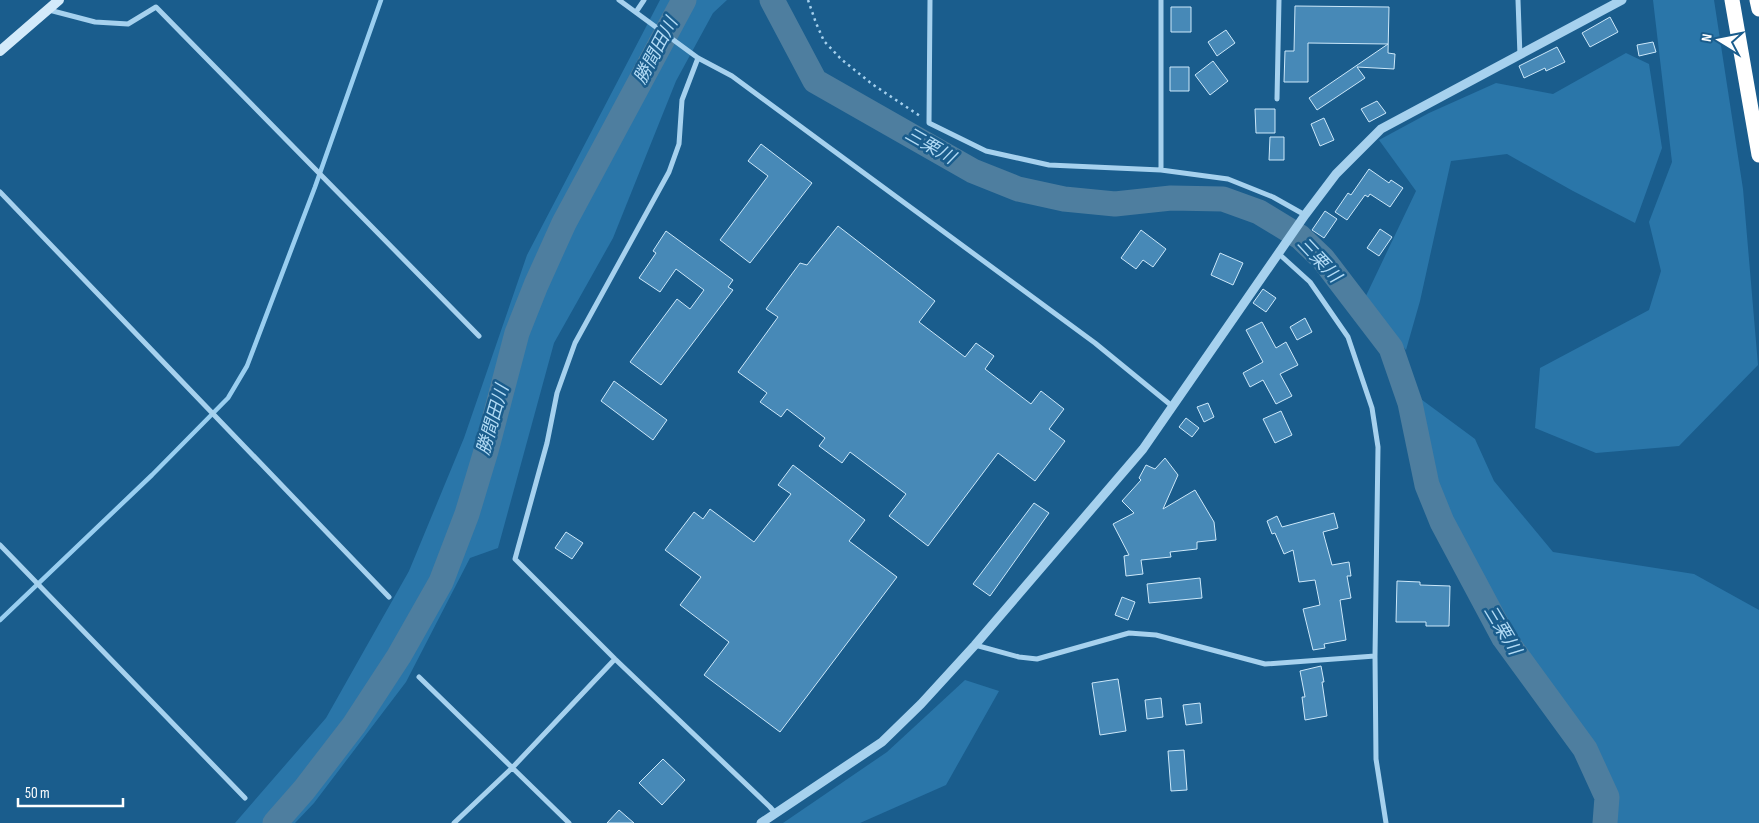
<svg xmlns="http://www.w3.org/2000/svg" width="1759" height="823" font-family="'Sofia Sans Condensed','Noto Sans JP',sans-serif">
<rect width="100%" height="100%" fill="#1a5d8d"/>
<path fill="#2a76a9" d="M660 0H727L713 13 676 81 613 238 554 343 498 548 470 558 406 682 314 803 295 823H235L326 718 409 571 464 438 527 255Z
M1653 0H1714L1743 189 1758 365 1679 446 1596 453 1535 428 1540 368 1649 310 1661 271 1649 222 1672 162Z
M1626 53 1649 64 1662 148 1635 223 1573 191 1507 154 1451 161 1420 301 1406 350 1364 300 1416 191 1379 140 1429 113 1496 83 1553 94Z
M1410 391 1475 439 1494 481 1553 552 1694 574 1759 610V823H1604L1599 762 1524 666 1442 533Z
M965 680 999 691 946 785 860 823H783L887 752Z"/>
<g fill="none" stroke-linecap="round" stroke-linejoin="round">
<path stroke="#99cef0" stroke-width="4.5" d="M0 620 152 475 228 398 247 366 315 187 381 0"/>
<path stroke="#4e7e9f" stroke-width="25" d="M772 0 815 81 973 171 1018 189 1064 199 1115 204 1171 198 1223 199 1259 212 1300 237 1323 259 1391 348 1410 403 1427 485 1442 522 1504 638 1585 749 1607 797 1605 823
M275 823 304 790 354 725 399 656 441 582 467 514 486 451 517 333 536 285 564 223 684 0"/>
</g>
<path fill="#4789b7" stroke="#cce8fa" d="M1295 6 1389 7 1388 53 1395 54 1394 69 1357 67 1365 78 1317 110 1309 98 1388 44 1308 43V82H1284L1285 51H1294Z
M1171 7H1191V32H1171Z
M1610 17 1618 32 1590 47 1582 33Z
M1226 30 1235 43 1217 56 1208 42Z
M1653 42 1656 52 1639 56 1637 45Z
M1557 47 1565 62 1546 71 1545 68 1524 78 1519 66Z
M1213 61 1228 81 1210 95 1195 75Z
M1170 67H1189V91H1170Z
M1377 101 1386 113 1369 122 1361 109Z
M1255 109H1275V133H1256Z
M1324 118 1334 140 1320 146 1311 124Z
M1270 137H1284V160H1269Z
M761 144 812 183 750 263 720 240 768 176 748 161Z
M1369 169 1389 183 1391 180 1403 188 1390 207 1370 194 1368 197 1365 195 1347 220 1335 212 1348 193 1351 195Z
M1325 211 1337 219 1324 238 1312 230Z
M838 226 935 301 919 322 965 357 976 343 994 356 985 369 1031 404 1041 391 1064 409 1049 429 1065 441 1035 481 998 453 928 546 889 516 906 494 850 452 842 463 819 446 825 438 787 409 781 417 760 402 767 393 738 372 778 317 766 309 800 263 807 265Z
M1380 229 1392 237 1379 256 1367 248Z
M1141 230 1166 249 1153 267 1143 260 1136 269 1121 258Z
M666 231 733 280 728 287 733 290 661 385 630 362 677 299 690 309 704 290 676 269 660 292 639 278 656 253 653 251Z
M1220 253 1243 263 1233 285 1211 275Z
M1263 289 1276 298 1266 312 1253 303Z
M1305 318 1312 332 1297 340 1290 327Z
M1262 322 1276 348 1286 342 1298 365 1280 374 1292 396 1276 404 1263 380 1250 387 1243 373 1263 362 1246 330Z
M614 381 667 420 653 440 601 401Z
M1208 403 1214 417 1204 422 1197 407Z
M1281 411 1292 435 1275 443 1263 419Z
M1186 418 1199 428 1192 437 1179 427Z
M1165 458 1178 475 1163 509 1195 490 1214 522 1216 540 1197 542V549L1170 552 1171 557 1141 560 1143 574 1126 576 1124 556 1129 555 1113 524 1134 513 1122 501 1141 480 1139 478 1146 465 1155 469Z
M793 465 865 520 849 541 897 577 780 732 704 675 729 642 680 605 701 577 665 550 694 512 703 519 710 509 754 542 791 494 778 485Z
M1034 503 1049 513 990 596 973 584Z
M1334 513 1338 528 1323 532 1332 565 1349 562 1351 576H1347L1351 598 1340 600 1346 640 1324 644 1325 648 1313 650 1303 609 1320 605 1315 580 1299 582 1293 550 1284 554 1275 533 1272 534 1267 521 1277 516 1282 527Z
M566 532 583 543 572 559 555 548Z
M1200 578 1202 598 1149 603 1147 584Z
M1397 581 1420 582V585L1450 586 1449 626H1426V622H1396Z
M1122 597 1135 602 1128 620 1115 615Z
M1321 666 1324 682H1322L1327 716 1305 720 1302 697H1305L1300 671Z
M1118 679 1126 731 1100 735 1092 683Z
M1161 698 1163 717 1147 719 1145 700Z
M1200 703 1202 723 1186 725 1183 705Z
M1184 750 1187 790 1171 791 1168 751Z
M663 759 685 780 662 805 639 783Z
M619 810 634 823H607Z"/>
<g fill="none" stroke-linecap="round" stroke-linejoin="round">
<path stroke="#a6d1ee" stroke-width="2.5" stroke-dasharray="2.5 4" stroke-linecap="butt" d="M808 0 816 23 824 41 841 59 872 84 920 116"/>
<path stroke="#a6d1ee" stroke-width="5" d="M619 0 698 58 732 76 1095 343 1172 406
M930 0 929 123 986 151 1049 165 1161 170 1228 179 1273 197 1305 215
M1518 0 1520 56
M49 10 95 22 128 24 156 7 479 336
M636 12 644 0
M698 58 682 100 679 144 669 172 575 343 557 393 547 443 515 559 615 659 770 807 776 814
M1277 99 1279 0
M1161 170V0
M0 192 389 597
M1279 254 1310 282 1348 337 1372 408 1378 447 1375 656 1376 759 1386 823
M0 545 245 798
M975 645 1019 657 1037 659 1129 633 1156 635 1265 664 1375 656
M419 677 569 823
M454 823 513 767 615 659"/>
<path stroke="#a6d1ee" stroke-width="9" d="M761 823 882 742 921 704 975 645 1143 449 1305 215 1336 174 1381 129 1622 0"/>
<path stroke="#d3eafa" stroke-width="10" d="M0 51 59 0"/>
<path stroke="#fff" stroke-width="15" d="M1732 0 1759 155
M1757 0 1759 9"/>
</g>
<g text-anchor="middle" dominant-baseline="central" stroke-width="5" stroke-linejoin="round" paint-order="stroke">
<g font-size="18" font-style="italic" fill="#b2dbf5" stroke="#1a5d8d">
<text transform="translate(656 51) rotate(-62)">勝間田川</text>
<text transform="translate(930 146) rotate(30)">三栗川</text>
<text transform="translate(1319 260) rotate(47)">三栗川</text>
<text transform="translate(493 420) rotate(-74)">勝間田川</text>
<text transform="translate(1502 630) rotate(59)">三栗川</text>
</g>
</g>
<g transform="translate(1719 40) rotate(280)" stroke="#1a5d8d" stroke-width="4" paint-order="stroke">
<path d="M0-4L9 19L0 12L-9 19Z" fill="#ffffff"/>
<text y="-8" font-size="14" font-weight="bold" text-anchor="middle" fill="#ffffff">N</text>
</g>
<path d="M18 798v8h105v-8" fill="none" stroke="#ffffff" stroke-width="2.5"/>
<text x="25" y="798" font-size="15" fill="#ffffff" stroke="#1a5d8d" stroke-width="4" paint-order="stroke">50 m</text>
</svg>
